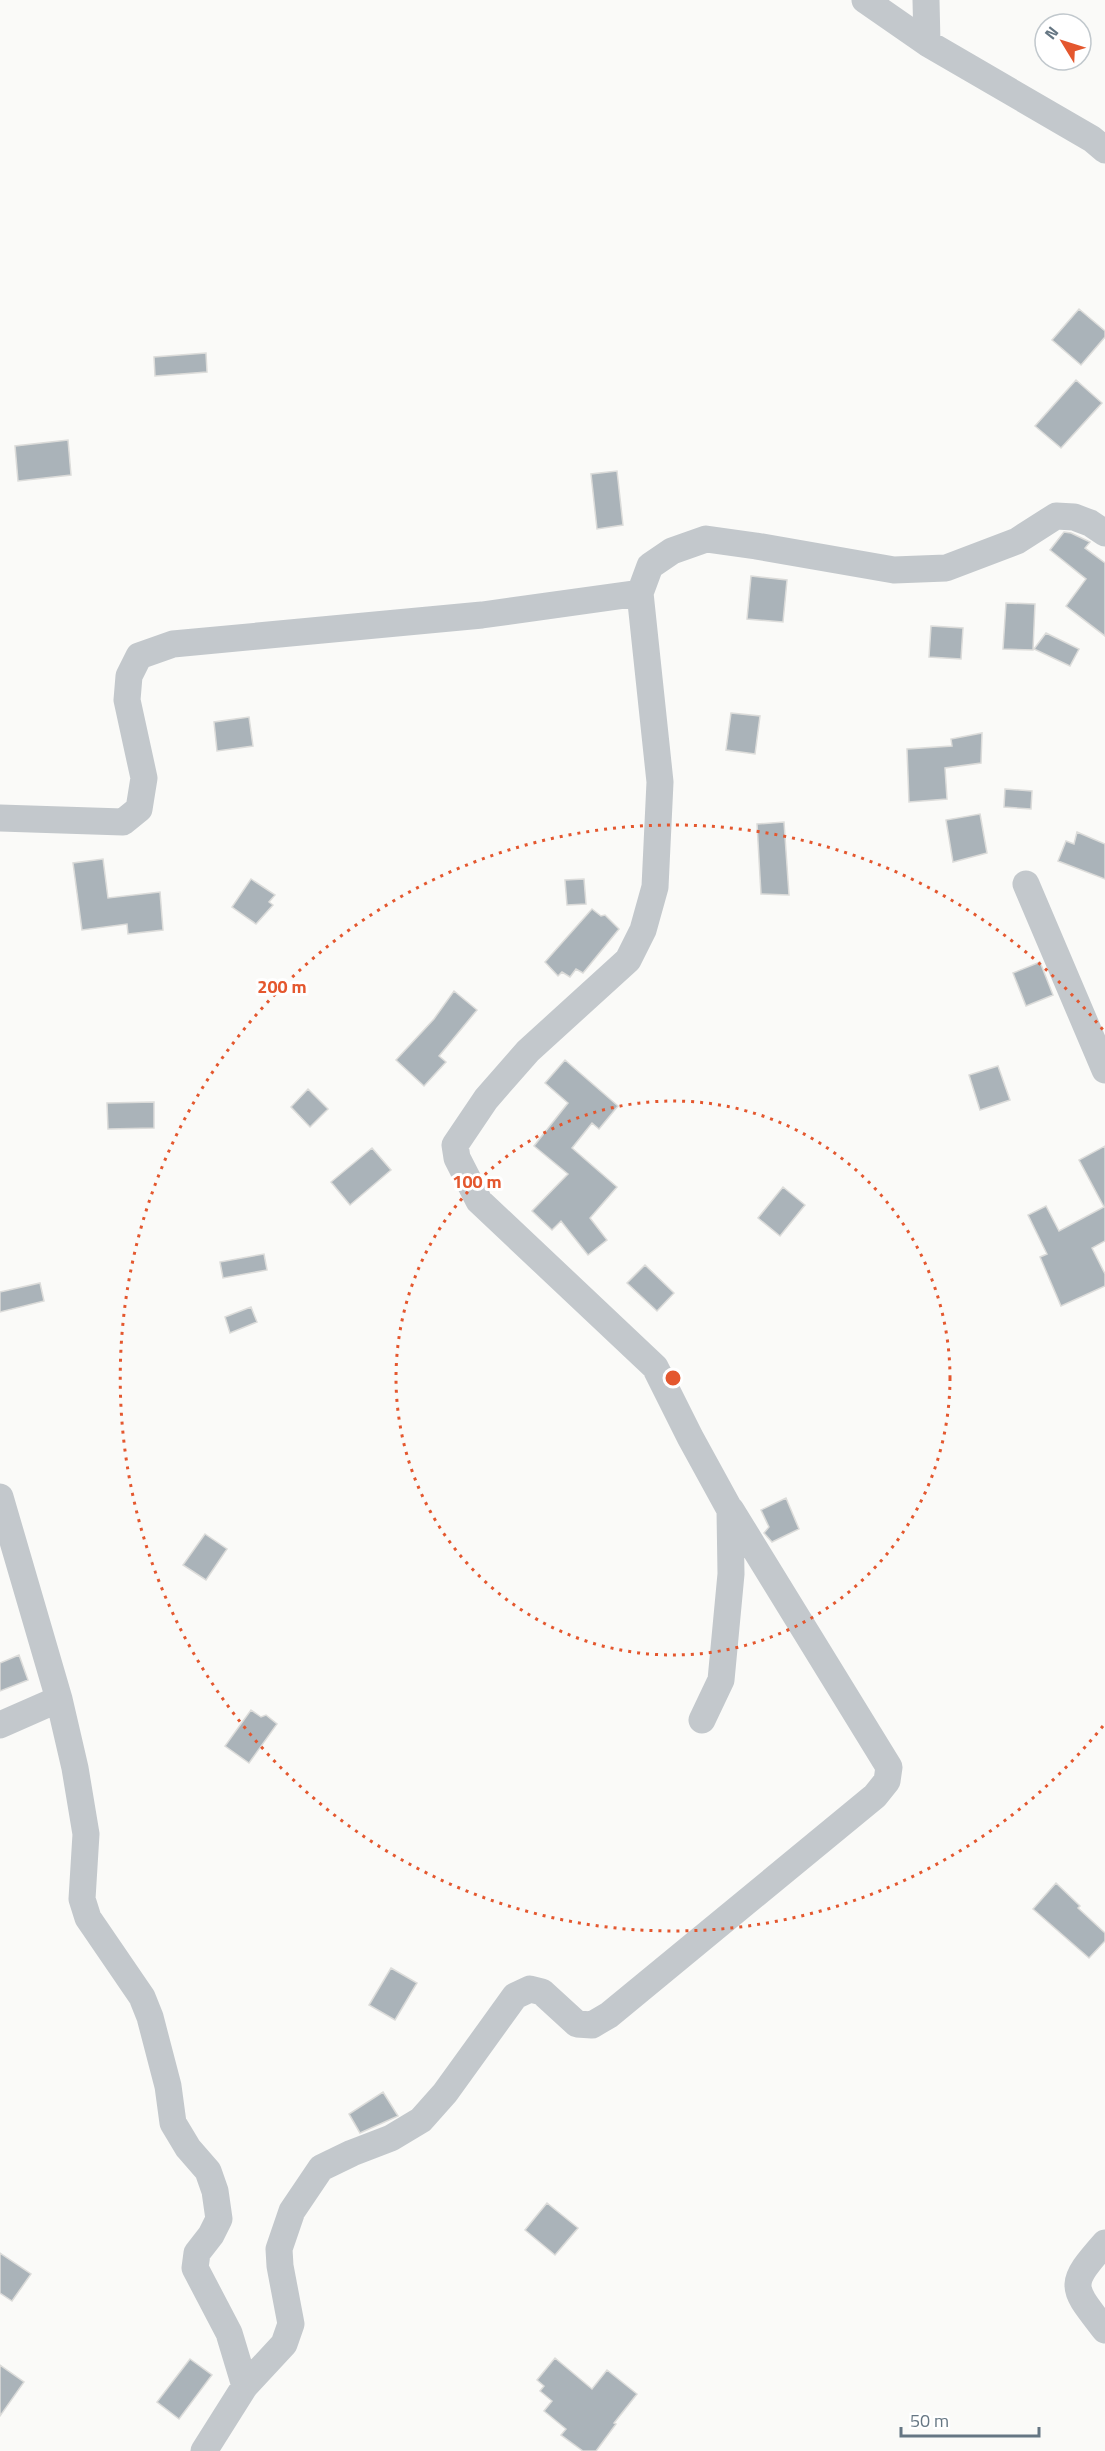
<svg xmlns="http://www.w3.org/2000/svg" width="1105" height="2451" font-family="'Titillium Web',sans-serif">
<rect width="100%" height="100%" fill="#fafaf8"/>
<path fill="#aab3b9" stroke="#dcdcda" stroke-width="1.5" d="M1079 309 1105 331V337L1081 365 1052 340Z
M206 353 207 372 155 376 154 357Z
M1076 380 1102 403 1061 448 1035 426Z
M68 440 71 475 18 481 15 446Z
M617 471 623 525 597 529 591 474Z
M1064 532 1071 533 1090 542 1085 548 1105 563V636L1066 606 1086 579 1050 550Z
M751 576 787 580 783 622 747 619Z
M1006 603 1035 604 1033 650 1003 649Z
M931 626 963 628 961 659 929 657Z
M1046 633 1079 649 1070 666 1034 649Z
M731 713 760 716 755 754 726 750Z
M249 717 253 746 217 751 214 722Z
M982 733 981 763 945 768 947 799 909 802 907 749 952 746 951 739Z
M1005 789 1032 791 1031 809 1004 807Z
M980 814 987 853 953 862 946 820Z
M784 822 789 895 761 894 757 824Z
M1077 832 1105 844V879L1058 861 1066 841 1074 844Z
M103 859 108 898 160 892 163 930 128 934 127 924 82 930 73 863Z
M251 879 275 895 269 902 273 905 256 924 232 907Z
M584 879 586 904 567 905 565 880Z
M592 909 601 916 605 915 619 929 583 973 576 969 570 977 562 972 558 976 545 962Z
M1040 962 1053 995 1026 1006 1013 973Z
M454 991 477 1010 439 1056 446 1062 424 1086 396 1060 434 1019Z
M565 1060 618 1106 599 1129 592 1123 572 1148 617 1187 590 1218 607 1240 588 1255 561 1221 552 1230 532 1211 568 1174 534 1146 568 1103 545 1083Z
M998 1066 1010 1100 980 1110 969 1075Z
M308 1089 328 1109 310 1127 291 1107Z
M154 1102V1128L108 1129 107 1103Z
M1105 1146V1241L1092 1248 1105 1274V1286L1061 1306 1040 1257 1047 1254 1028 1215 1046 1206 1059 1231 1104 1207 1079 1160Z
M372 1148 391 1170 350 1205 331 1182Z
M783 1187 805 1205 780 1236 758 1218Z
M264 1254 267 1270 223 1278 220 1262Z
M645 1265 674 1293 657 1311 627 1283Z
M40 1283 44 1301 0 1312V1292Z
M251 1307 257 1322 230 1333 225 1317Z
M786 1498 799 1529 772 1542 764 1533 769 1527 761 1510Z
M205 1534 227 1549 206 1580 183 1565Z
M19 1655 28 1680 0 1691V1663Z
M251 1710 261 1717 266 1715 277 1724 249 1763 225 1746Z
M1056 1883 1080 1906 1078 1908 1105 1933V1941L1089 1958 1033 1909Z
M391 1968 417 1983 395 2020 369 2005Z
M383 2092 398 2116 360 2133 349 2114Z
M547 2203 578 2228 555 2255 525 2230Z
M0 2253 31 2274 12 2301 0 2293Z
M555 2358 592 2389 607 2370 637 2394 614 2423 616 2424 596 2451H583L561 2435 566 2429 544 2411 552 2401 540 2391 544 2386 537 2380Z
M190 2359 212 2375 179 2419 157 2402Z
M0 2365 24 2382 0 2416Z"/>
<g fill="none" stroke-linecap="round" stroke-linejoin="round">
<path stroke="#c3c8cc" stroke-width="27" d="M865 0 927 43
M926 0 927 43 1092 139 1105 150
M0 818 123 822 139 809 144 778 127 700 129 676 139 656 173 644 482 615 640 593
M1026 884 1105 1070
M0 1497 59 1699 75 1768 86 1834 82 1899 88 1918 142 1997 150 2017 168 2086 173 2123 188 2148 208 2171 215 2191 219 2219 211 2235 197 2253 195 2268 229 2333 245 2386
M702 1720 721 1680 731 1574 730 1510 690 1437 655 1367 479 1201 457 1158 455 1145 486 1099 528 1051 628 960 643 930 655 887 660 782 640 593 650 566 672 551 706 539 756 546 894 570 946 568 1017 541 1056 516 1074 517 1090 523 1105 533
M0 1725 59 1699
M1105 2243C1067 2286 1071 2286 1105 2330
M204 2451 245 2386 284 2344 291 2324 280 2266 279 2249 292 2211 321 2168 352 2153 391 2138 421 2120 445 2093 515 1996 530 1989 542 1992 577 2024 592 2025 609 2015 875 1796 887 1781 889 1767 731 1510"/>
</g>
<g fill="none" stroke="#e4572e" stroke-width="3" stroke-dasharray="3 6">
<circle cx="673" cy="1378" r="277"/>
<path d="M1103 1726A553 553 0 1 1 1103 1030"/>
</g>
<circle cx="673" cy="1378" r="9" fill="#e4572e" stroke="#fff" stroke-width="3"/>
<g font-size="18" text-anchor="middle" font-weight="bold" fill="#e4572e" stroke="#fff" stroke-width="6" stroke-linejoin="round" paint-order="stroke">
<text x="282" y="993">200 m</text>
<text x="477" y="1188">100 m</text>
</g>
<g transform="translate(1063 42) rotate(308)"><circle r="28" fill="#ffffff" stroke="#c1c8cd" stroke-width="1.5"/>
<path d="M0-4.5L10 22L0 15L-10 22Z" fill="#e4572e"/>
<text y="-9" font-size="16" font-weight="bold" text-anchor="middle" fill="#657683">N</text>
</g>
<path d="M901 2427v9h138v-9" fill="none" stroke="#657683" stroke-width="3"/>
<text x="910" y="2427" font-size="18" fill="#657683" stroke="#ffffff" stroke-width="4.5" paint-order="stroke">50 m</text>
</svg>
